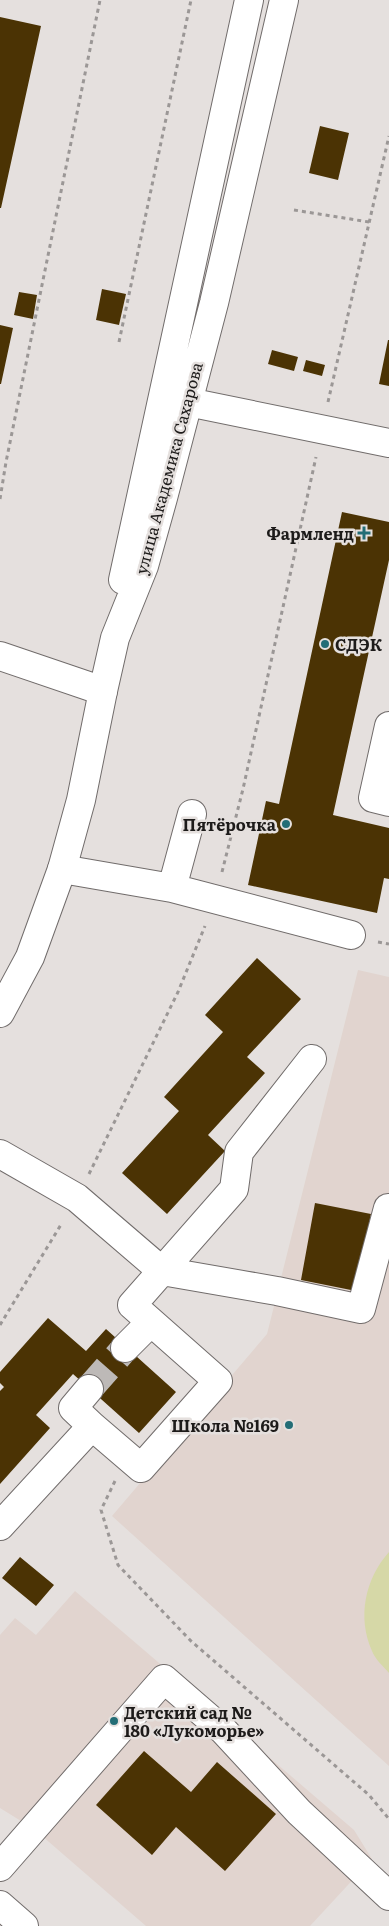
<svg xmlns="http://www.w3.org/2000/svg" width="389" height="1926" font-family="Literata,serif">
<rect width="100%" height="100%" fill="#e5e0de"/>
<path fill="#e1d4cf" d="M358 970 389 977V1766L112 1516 267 1334Z
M75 1591 354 1830 372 1859 310 1926H146L34 1829 0 1808V1635L15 1618 36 1635Z"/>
<path fill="#d6d8a7" d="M389 1552V1673C383 1666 375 1659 372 1651 357 1617 365 1579 389 1552Z"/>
<path fill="#4b3304" d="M0 17 41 26 1 208H0Z
M320 126 349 133 338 180 309 173Z
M102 289 126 294 119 325 96 320Z
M19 292 37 295 33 319 14 315Z
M0 325 13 328 1 384H0Z
M388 340H389V386L379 384Z
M272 350 298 357 294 371 268 364Z
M306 360 325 365 322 376 303 371Z
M342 512 389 522V560L333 815 389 828V879L384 878 377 913 248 885 266 801 279 804Z
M257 958 301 999 247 1057 265 1073 208 1135 225 1151 167 1214 122 1173 179 1111 164 1097 223 1032 205 1015Z
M315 1203 371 1214 356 1291 301 1280Z
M48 1318 86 1351 106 1329 176 1392 139 1433 73 1374 36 1415 50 1428 0 1484V1391L4 1387 0 1383V1372Z
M20 1557 54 1585 36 1606 2 1578Z
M144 1751 191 1792 217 1762 276 1814 225 1871 176 1827 152 1855 96 1805Z"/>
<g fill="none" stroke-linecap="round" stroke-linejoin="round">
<path stroke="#bdb9b7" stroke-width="28" stroke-dasharray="28 14" stroke-linecap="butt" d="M89 1389 125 1348"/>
<g stroke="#716c6b" stroke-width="30">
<path id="minor" d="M188 402 389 443
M0 656 103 691
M389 726 373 798 389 802
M62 869 172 888 351 935
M172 888 192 814
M0 1154 77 1198 162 1271 277 1291 361 1309 388 1208H389
M125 1348 151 1322
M89 1389 73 1408 92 1426
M0 1526 92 1426 141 1468 218 1381 132 1305 234 1189 239 1152 312 1059
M0 1867 164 1679 224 1731 299 1812 389 1896
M0 1905 24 1926"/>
</g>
<g stroke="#716c6b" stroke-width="30">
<path id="major" d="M123 580 249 0
M0 1013 30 957 62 869 81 800 103 691 115 638 144 566 163 498 214 303 284 0"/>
</g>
<path stroke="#9b9796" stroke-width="3" stroke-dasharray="4 4" stroke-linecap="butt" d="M294 210 369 222
M119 342 191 0
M328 402 389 136
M0 499 6 462 100 0
M222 872 243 789 316 457
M378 942 389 944
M89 1174 178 992 205 926
M0 1325 62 1223
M115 1481 101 1510 118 1565 191 1641 369 1795 389 1819"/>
<use href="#minor" stroke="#fff" stroke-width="28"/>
<use href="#major" stroke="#fff" stroke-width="28"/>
</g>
<g fill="#236d76" stroke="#e5e0de" stroke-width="2">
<path d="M361.5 525.5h5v5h5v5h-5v5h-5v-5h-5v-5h5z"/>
<circle cx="325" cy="644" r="5"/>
<circle cx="286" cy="824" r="5"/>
<circle cx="289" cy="1425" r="5"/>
<circle cx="114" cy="1721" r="5"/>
</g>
<g text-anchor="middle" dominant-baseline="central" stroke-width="5" stroke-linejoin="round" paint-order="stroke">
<g font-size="16" fill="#1d1b1a" stroke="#e5e0de">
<text transform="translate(168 468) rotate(-75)">улица Академика Сахарова</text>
</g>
<g font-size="16" font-weight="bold" fill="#1d1b1a" stroke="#e5e0de" text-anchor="end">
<text x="354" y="533">Фармленд</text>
<text x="335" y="644" text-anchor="start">СДЭК</text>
<text x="276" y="824">Пятёрочка</text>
<text x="279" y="1425">Школа №169</text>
<text x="124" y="1712" text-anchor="start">Детский сад №<tspan x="124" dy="18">180 «Лукоморье»</tspan></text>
</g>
</g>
</svg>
